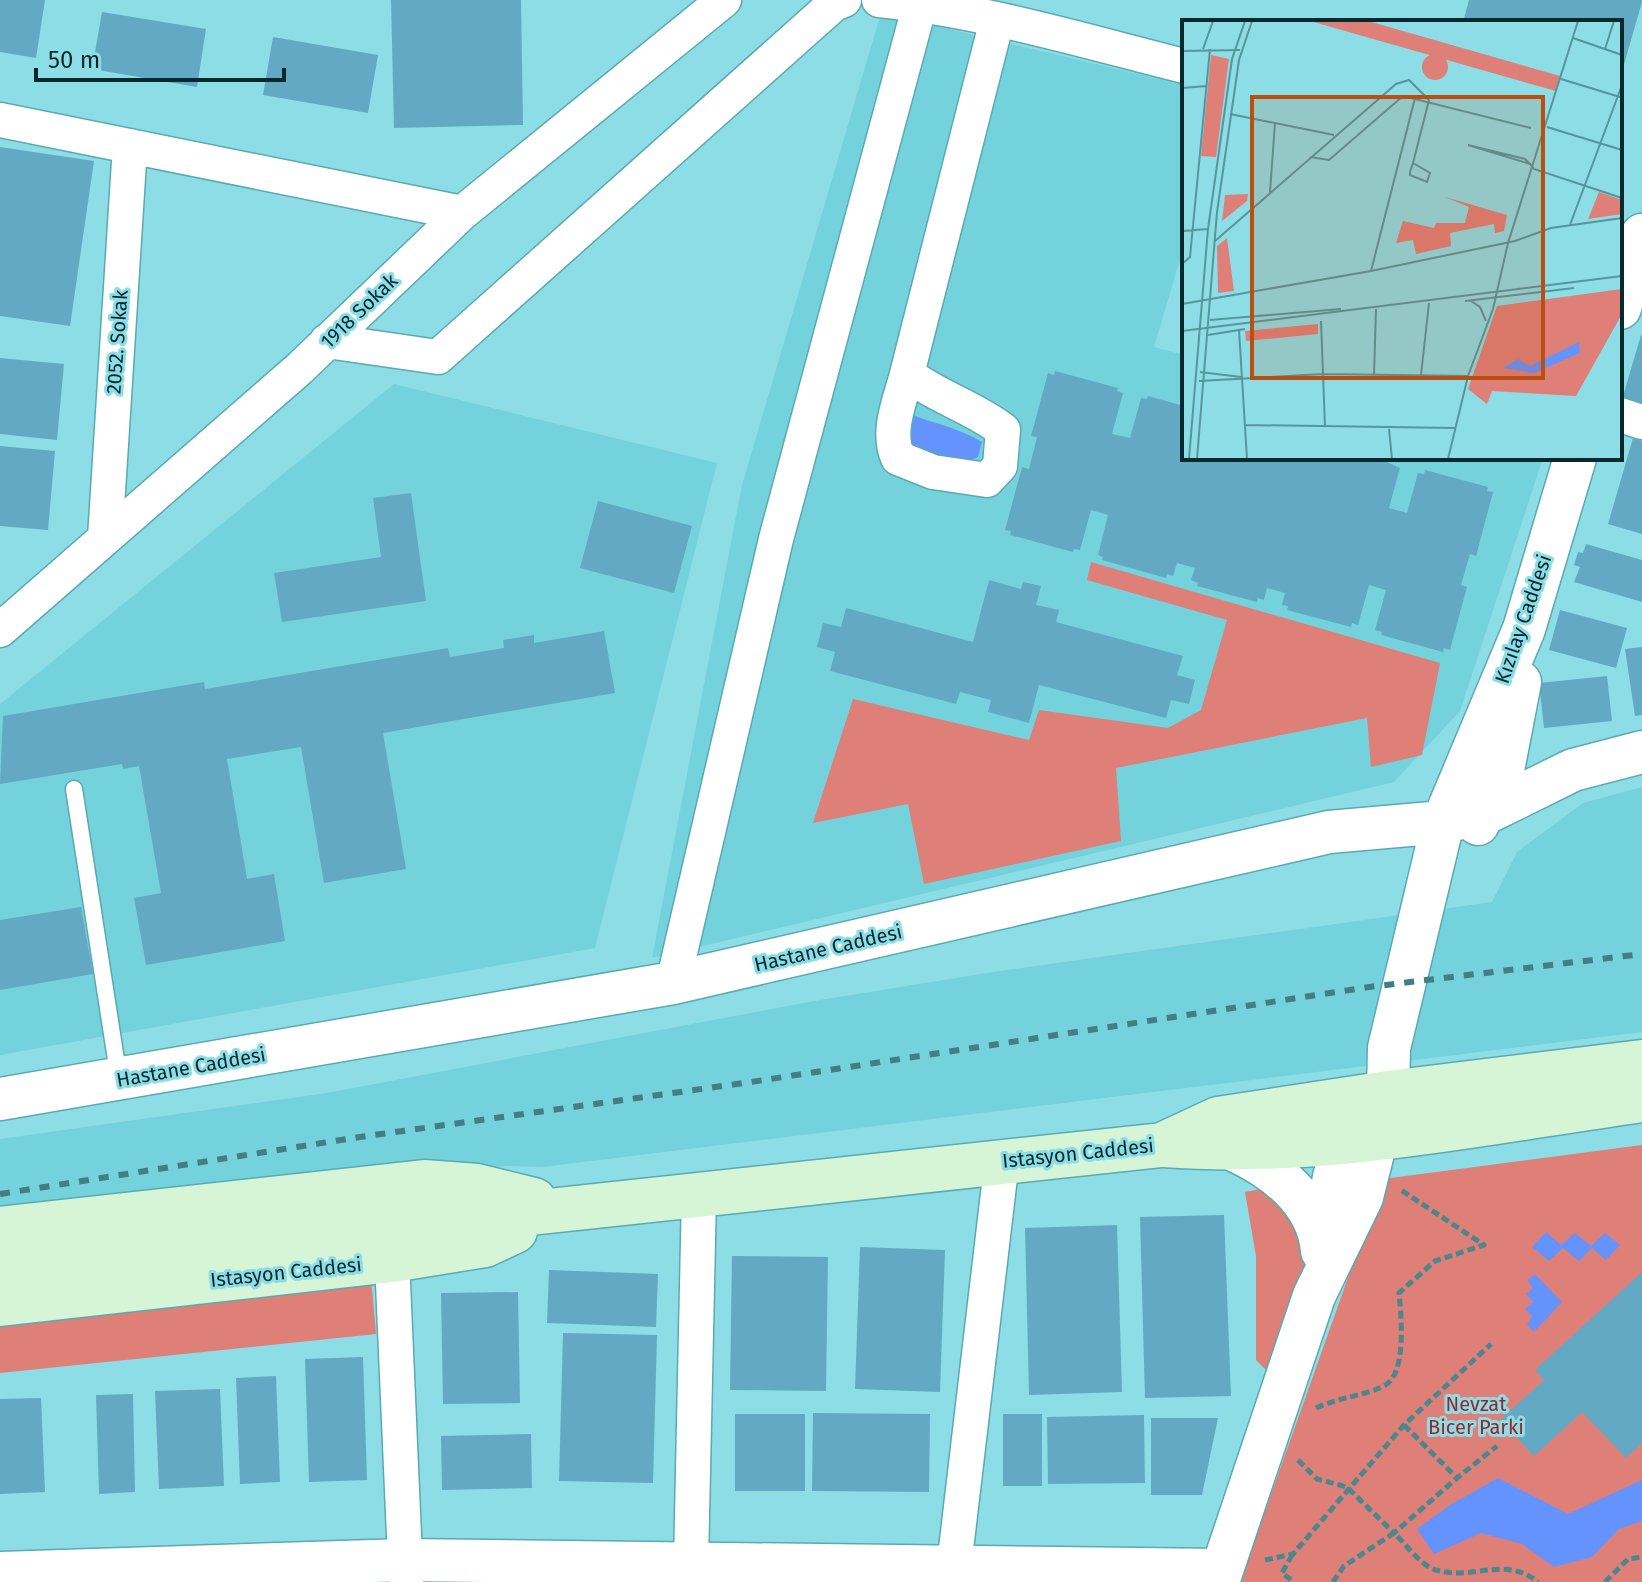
<svg xmlns="http://www.w3.org/2000/svg" width="1642" height="1582" font-family="'Fira Sans',sans-serif">
<rect width="100%" height="100%" fill="#8cdde6"/>
<path fill="#74d2dc" d="M881 13 1184 85V246L1154 347 1184 355V458H1543L1460 711 1394 782 652 958 742 485Z
M394 384 717 463 595 948 0 1055V704Z
M1642 787V1032L542 1167 505 1166 0 1223V1139L327 1093 814 1001 993 972 1492 902 1517 852 1583 803Z"/>
<path fill="#de7f78" d="M1091 562 1440 663 1422 755 1371 767 1367 718 1116 768 1121 841 924 884 908 804 813 823 853 699 1029 740 1039 710 1168 728 1201 710 1227 620 1087 580Z
M1642 1145V1582H1240L1383 1179Z
M1277 1186 1310 1265 1269 1373 1256 1360V1256L1245 1192Z
M371 1277 376 1334 0 1373V1315Z"/>
<path fill="#6593fe" d="M910 414C935 424 960 428 982 442L978 457C959 467 921 457 908 440Z
M1546 1232 1561 1245 1575 1233 1591 1246 1605 1233 1620 1245 1606 1260 1592 1248 1579 1261 1563 1248 1549 1261 1532 1247Z
M1535 1274 1562 1302 1534 1332 1527 1325 1532 1316 1525 1309 1533 1302 1526 1294 1533 1288 1527 1280Z
M1498 1478 1568 1514 1642 1480V1521L1619 1529 1592 1557 1554 1567 1522 1544 1481 1533 1434 1554 1417 1529 1450 1505Z"/>
<path fill="#64a9c4" d="M0 0H45L36 58 0 52Z
M391 0H521L523 125 394 128Z
M1469 0H1642V2L1621 75 1620 22H1463Z
M102 12 206 29 197 87 92 69Z
M273 37 378 55 368 113 263 95Z
M0 147 94 161 70 326 0 316Z
M1641 335H1642V410L1621 403Z
M0 358 64 364 57 440 0 434Z
M1055 371 1118 388 1117 391 1123 393 1112 434 1130 438 1141 398 1147 399 1148 396 1184 406V458H1378L1400 468 1389 508 1407 513 1418 473 1424 474 1425 470 1488 487 1487 491 1493 492 1476 556 1470 554 1461 585 1467 587 1450 650 1444 648 1443 652 1381 635 1382 632 1375 630 1386 590 1369 585 1358 625 1352 623 1351 627 1287 610 1288 606 1282 605 1285 593 1267 588 1264 600 1258 598 1257 602 1197 586 1198 583 1191 580 1195 568 1177 563 1173 576 1167 574 1166 578 1102 560 1103 557 1098 555 1108 515 1091 510 1080 550 1074 549 1073 552 1010 535 1011 531 1005 530 1022 467 1029 469 1037 437 1031 436 1048 373 1054 375Z
M1633 438 1642 441V534L1608 524Z
M0 446 55 451 48 530 0 526Z
M411 493 426 601 282 622 274 573 381 557 373 498Z
M598 501 692 526 674 593 580 568Z
M1586 544 1642 560V602L1574 582 1580 567 1574 565 1578 552 1583 553Z
M989 580 1021 589 1023 582 1041 586 1036 605 1059 610 1056 622 1183 656 1177 675 1195 680 1189 704 1171 700 1166 718 1039 685 1029 723 988 712 991 700 960 692 956 704 830 671 835 652 817 647 823 623 841 627 846 608 973 642Z
M1560 610 1627 628 1616 668 1549 650Z
M604 631 615 693 383 733 406 869 324 883 301 747 227 759 247 879 274 874 285 941 146 965 134 898 161 893 139 766 123 769 122 764 0 784 3 716 204 682 205 689 448 648 450 657 504 648 503 640 534 635V643Z
M1642 647V715L1635 716 1625 649Z
M1607 676 1612 721 1544 728 1539 683Z
M81 907 93 974 0 990V920Z
M1224 1215 1231 1396 1145 1398 1140 1217Z
M1117 1225 1122 1392 1029 1395 1025 1228Z
M860 1247 945 1250 940 1392 855 1389Z
M732 1256 828 1257 826 1391 730 1390Z
M549 1270 658 1274 656 1327 547 1323Z
M1642 1272V1443L1626 1458 1582 1412 1534 1456 1500 1420 1544 1380 1535 1370Z
M518 1292 520 1403 443 1404 441 1293Z
M563 1333 657 1335 653 1483 559 1481Z
M363 1357 367 1480 309 1482 305 1359Z
M276 1376 280 1482 240 1484 236 1378Z
M220 1389 224 1486 159 1489 155 1391Z
M133 1394 135 1492 99 1494 96 1395Z
M41 1398 45 1492 0 1494V1399Z
M813 1413 930 1414 929 1492 812 1491Z
M735 1414H805V1491H735Z
M1003 1414H1042V1486H1003Z
M1144 1415 1145 1483 1048 1484 1047 1417Z
M1151 1418H1218L1202 1495H1151Z
M531 1434 532 1488 442 1490 441 1436Z"/>
<g fill="none" stroke-linecap="round" stroke-linejoin="round">
<g stroke="#59aab2" stroke-width="19">
<path id="service" d="M74 789 119 1079"/>
</g>
<g stroke="#59aab2" stroke-width="37">
<path id="minor" d="M879 0C982 10 1084 41 1184 66
M0 120 462 213
M327 341 438 357 834 4 844 0
M907 374C937 397 973 407 1003 430L1000 466 987 480 933 472 898 458C886 431 900 401 907 374L997 20
M1620 415 1642 422
M105 538 130 146
M0 630 299 369 462 213 724 0
M673 983 776 539 920 4
M392 1260 406 1582
M691 1563 699 1194
M954 1566 1002 1160"/>
</g>
<g stroke="#59aab2" stroke-width="45">
<path id="tertiary" d="M1620 308 1642 235
M1478 824 1503 770 1520 682
M0 1099 673 983 1329 832 1443 822 1486 813 1573 770 1642 752
M1234 1150C1275 1169 1318 1201 1322 1251
M1322 1248 1334 1177 1354 1111
M0 1573 405 1560 1221 1570
M1218 1582 1314 1296 1362 1197 1388 1093 1389 1048 1443 822 1524 629 1575 458"/>
</g>
<g stroke="#59aab2" stroke-width="47">
<path id="secondary" d="M1164 1145C1323 1157 1485 1122 1642 1100
M0 1229 424 1182 477 1186 534 1200
M0 1270 1162 1145 1218 1119 1388 1093 1642 1062
M0 1304 392 1260 485 1245 515 1231"/>
</g>
<path stroke="#4b878d" stroke-width="5" stroke-dasharray="8 4" stroke-linecap="butt" d="M1316 1408C1338 1398 1361 1396 1382 1387 1408 1377 1401 1315 1399 1293L1435 1261 1484 1245 1401 1190
M1404 1425 1457 1478 1497 1446
M1298 1460 1317 1479 1347 1487 1394 1533 1457 1478
M1292 1555 1282 1573 1294 1582
M1265 1560 1293 1554 1404 1425 1491 1344
M1333 1582 1344 1566 1394 1533C1405 1543 1421 1566 1436 1570 1474 1581 1504 1555 1538 1582
M1605 1582 1628 1559 1642 1557"/>
<use href="#service" stroke="#fff" stroke-width="16"/>
<use href="#minor" stroke="#fff" stroke-width="34"/>
<use href="#tertiary" stroke="#fff" stroke-width="42"/>
<use href="#secondary" stroke="#d6f5d7" stroke-width="44"/>
<path stroke="#447d83" stroke-width="6" stroke-dasharray="10 10" stroke-linecap="butt" d="M0 1194 360 1137 751 1082 1369 987 1642 954"/>
</g>
<g text-anchor="middle" dominant-baseline="central" stroke-width="6" stroke-linejoin="round" paint-order="stroke">
<g font-size="20" fill="#05292c" stroke="#8cdde6">
<text transform="translate(359 311) rotate(-44)">1918 Sokak</text>
<text transform="translate(117 342) rotate(-86)">2052. Sokak</text>
<text transform="translate(1523 619) rotate(-71)">Kızılay Caddesi</text>
<text transform="translate(828 948) rotate(-13)">Hastane Caddesi</text>
<text transform="translate(191 1067) rotate(-10)">Hastane Caddesi</text>
<text transform="translate(1078 1153) rotate(-6)">Istasyon Caddesi</text>
<text transform="translate(286 1272) rotate(-6)">Istasyon Caddesi</text>
</g>
<g font-size="20" fill="#9d2427" stroke="#8cdde6">
<text x="1476" y="1404">Nevzat<tspan x="1476" dy="23">Bicer Parki</tspan></text>
</g>
</g>
<g transform="translate(1182 20)">
<rect width="440" height="440" fill="#8cdde6"/>
<path d="M128 1H186L378 56 374 71ZM240 47a13 13 0 1 1 26 0a13 13 0 1 1-26 0ZM29 35 47 39 34 137 19 136ZM417 172 440 180V194L406 199ZM66 174 65 181 40 201 43 175ZM263 177 325 195 322 211 313 213 312 204 268 213 269 226 234 234 231 220 214 223 221 201 252 208 254 203H283L287 187ZM45 218 52 271 36 273 35 226ZM440 269V294L394 376 310 371 305 384 286 369 315 286ZM136 304V314L64 321 63 311Z" fill="#de7f78"/>
<path d="M397 322 398 333 352 353 321 348 336 339 348 346Z" fill="#6593fe"/>
<path fill="none" stroke="#56959c" stroke-width="2" d="M391 18 440 35M21 29 31 1M423 29 432 1M0 31 58 30M379 59 438 77M0 68 25 66M48 94 152 115M365 107 440 130M128 137 147 140 221 76 349 108M231 143 248 153 245 162 228 155V152L231 143 247 80M348 144 286 125 343 139 348 144 352 149 440 178M88 172 93 103M388 205 440 65M0 211 26 209M33 221 214 64 227 60 247 80M0 244 8 237 28 29M189 251 233 78M283 281 392 268M289 281 298 287 304 301M0 284 189 251 333 221 369 208 440 198M28 300 159 289M139 301 143 407M57 310 65 439M0 311 440 256M26 315 63 309M18 352 59 357M192 354 194 289M239 355 247 283M17 361 141 354 286 356M62 405 273 408M207 409 210 439M7 439 26 209 50 39 63 1M15 439 35 192 57 40 70 1M266 439 286 356 311 289 326 223 396 1"/>
<path fill="#bb4f12" fill-opacity="0.15" stroke="#bb4f12" stroke-width="4" d="M70 77H361V358H70Z"/>
<rect width="440" height="440" fill="none" stroke="#05292c" stroke-width="4"/>
</g>
<path d="M36 68v12h248v-12" fill="none" stroke="#05292c" stroke-width="4"/>
<text x="48" y="68" font-size="24" fill="#05292c" stroke="#8cdde6" stroke-width="6" paint-order="stroke">50 m</text>
</svg>
